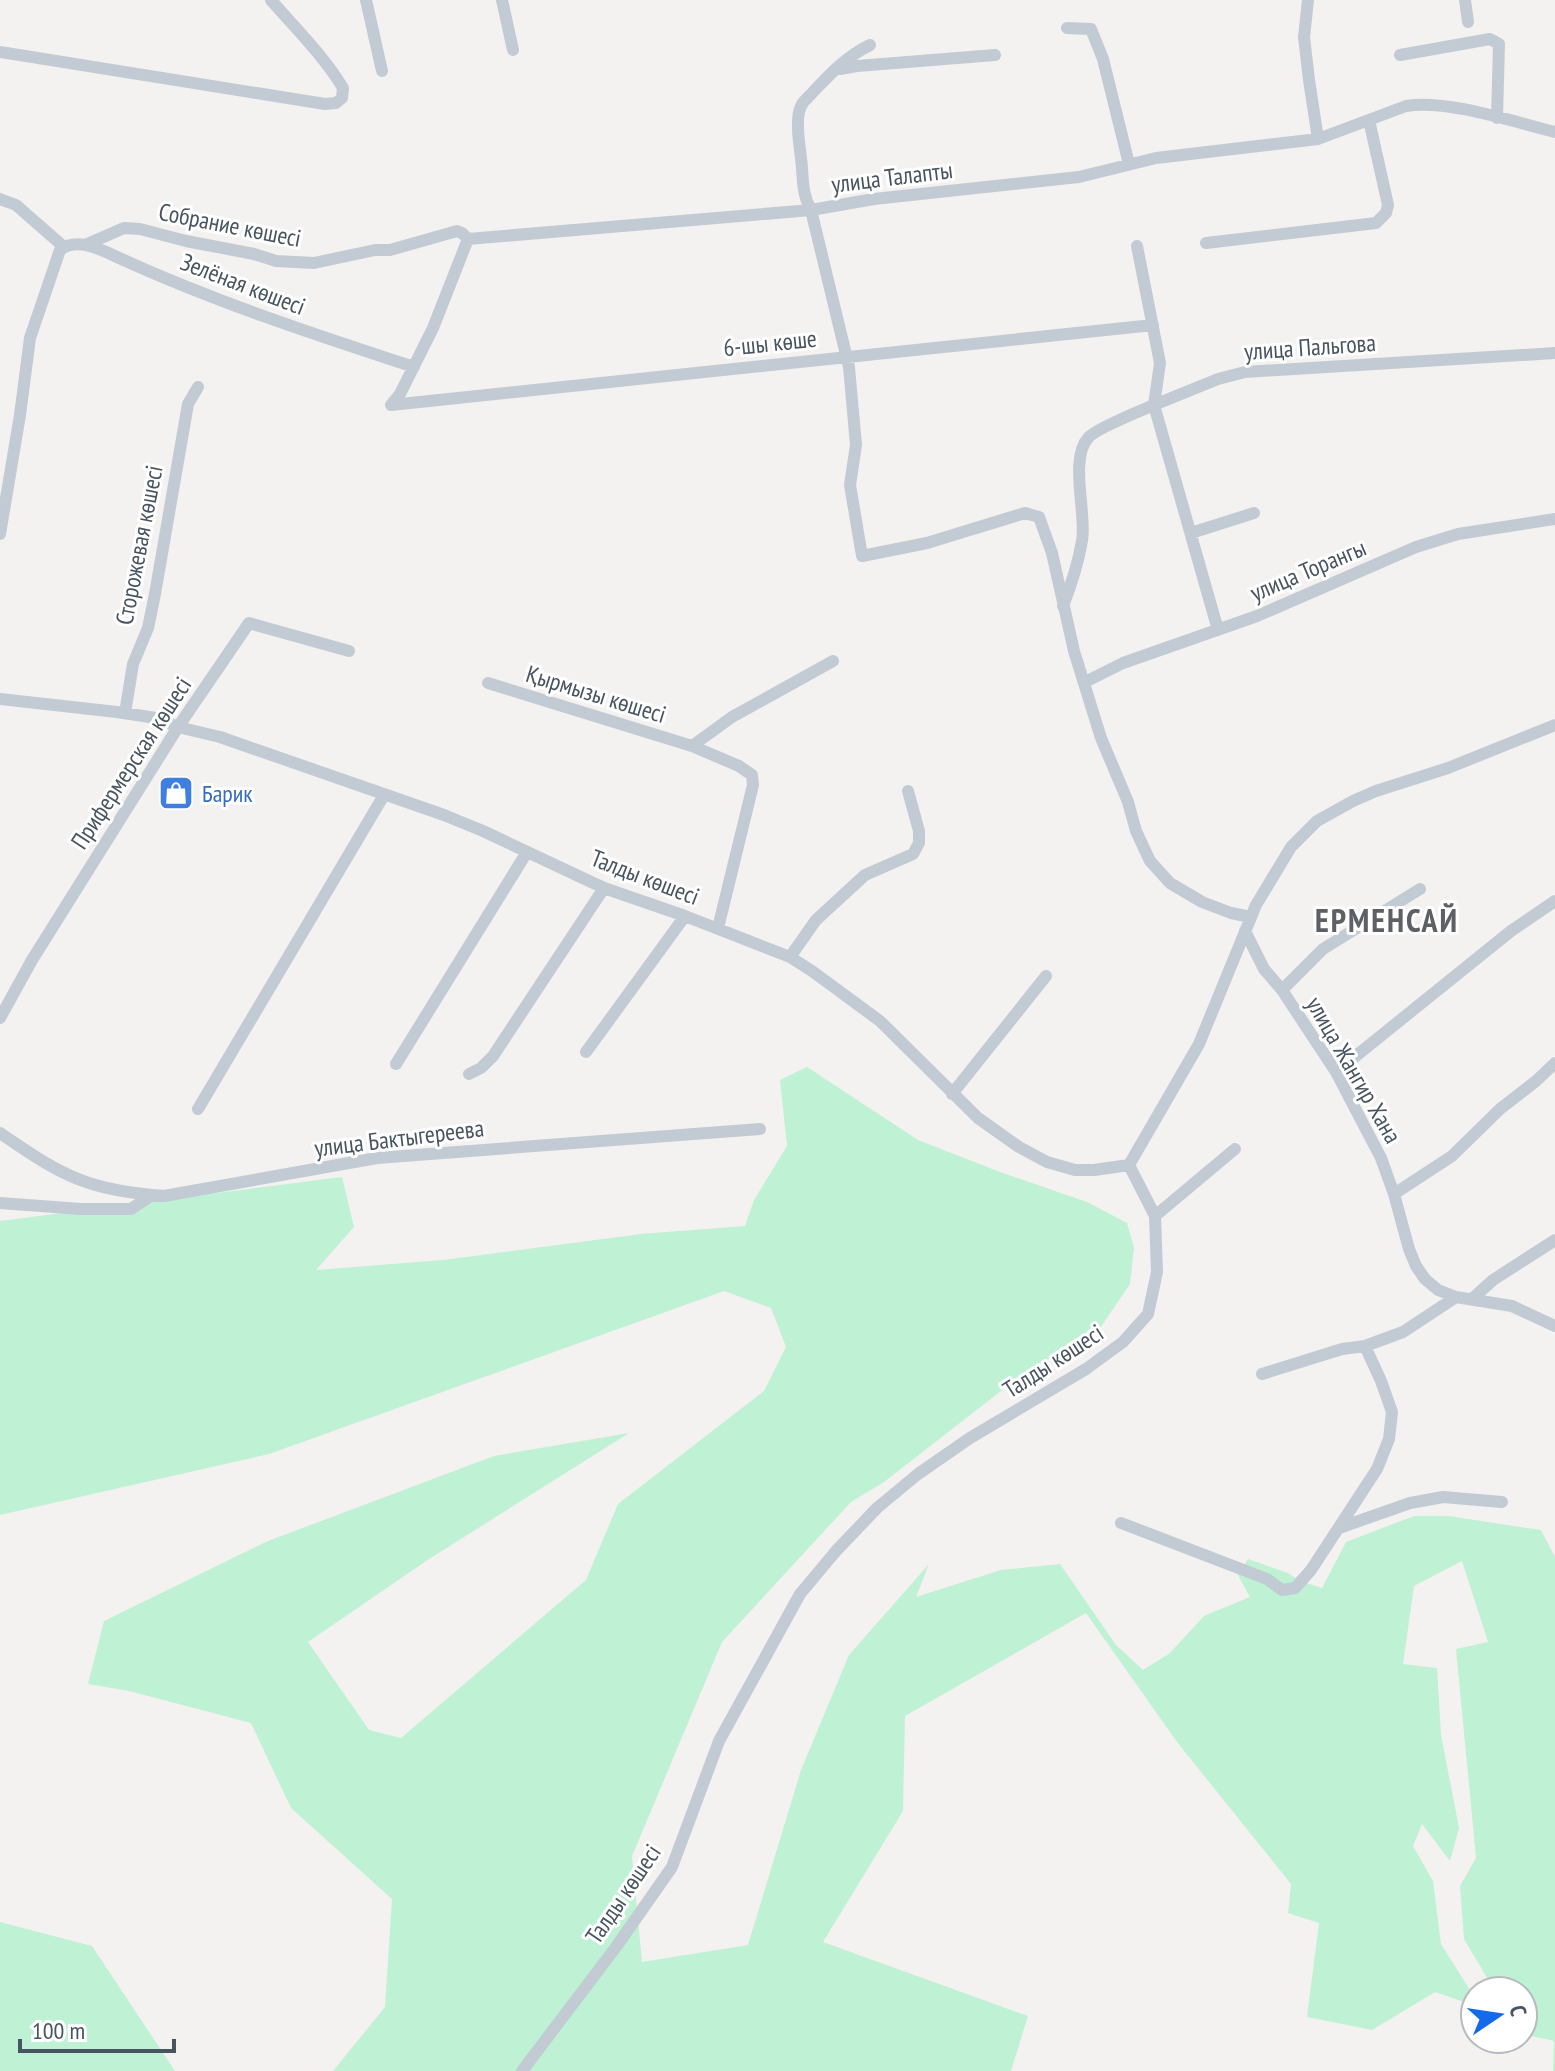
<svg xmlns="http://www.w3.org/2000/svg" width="1555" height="2071" font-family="'PT Sans Narrow',sans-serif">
<rect width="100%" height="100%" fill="#f4f1f1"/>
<path fill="#bff1d4" d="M807 1067 918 1140 1000 1172 1087 1202 1127 1223 1134 1248 1130 1284 1098 1331 1024 1373 884 1482 851 1502 722 1642 632 1856 642 1962 748 1945 801 1770 849 1655 929 1564 916 1597 1001 1570 1060 1564 1116 1645 1143 1670 1170 1653 1204 1616 1250 1597 1238 1575 1248 1559 1288 1573 1300 1581 1322 1588 1346 1542 1414 1516H1448L1541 1530 1555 1557V2071H1553L1554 2041 1523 2034V1991H1495L1464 1939 1460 1886 1476 1858 1456 1649 1488 1642 1462 1561 1414 1586 1403 1664 1437 1668 1441 1735 1459 1828 1450 1861 1422 1824 1413 1846 1433 1881 1441 1944 1475 1998V2019L1464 2002 1435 1992 1372 2030 1307 2017 1319 1923 1288 1913 1291 1884 1177 1742 1086 1613 905 1716 903 1811 823 1942 1028 2016 1011 2071H333L385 2007 392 1899 291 1808 251 1723 129 1691 88 1684 104 1621 268 1541 494 1456 629 1433 426 1561 308 1642 369 1730 401 1738 586 1580 618 1504 764 1391 786 1347 771 1308 724 1291 269 1454 0 1515V1221L342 1177 354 1227 316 1270 443 1260 641 1234 745 1226 754 1200 787 1146 780 1080Z
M0 1922 92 1946 175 2071H0Z"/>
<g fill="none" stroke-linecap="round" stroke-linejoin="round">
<path stroke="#c2cbd3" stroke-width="12" d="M366 0 382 71
M502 0 513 50
M1308 0 1304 37 1309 80 1318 139
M1465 0 1468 22
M1067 28 1091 29 1103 59 1129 164
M870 45C847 56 830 74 813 92 810 96 803 101 801 106 794 121 801 152 802 168 803 183 803 196 811 210L849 367 856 445 850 485 862 556 927 543 1025 513 1039 517 1052 553 1074 651 1101 738 1128 802 1136 831 1150 861 1170 883 1202 902 1231 913 1251 917
M0 52 325 104 336 103 342 98 343 88C323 55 296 29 271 0
M1400 55 1490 39 1499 44 1497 118
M840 69 857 66 995 55
M0 199 16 205 64 247
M468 239 811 210 874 199 1079 177 1156 158 1318 139 1406 106C1446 99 1514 122 1555 132
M1206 243 1376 223 1386 213 1388 205 1369 120
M85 245 124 228 140 229 186 241 254 254 276 261 314 263 375 250H390L457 231 462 233 468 239
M1137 246 1160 363 1154 405 1218 379 1245 372 1555 353
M391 405 1153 325
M391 405 400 394 433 328 468 239
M1191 533 1254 513
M0 534 20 415 30 338 60 250C76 237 100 249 117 257 213 301 313 334 414 367
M1063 606C1072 583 1078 564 1082 541 1087 515 1069 459 1088 438 1095 429 1140 411 1154 405L1218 630
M1085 682 1123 663 1257 616 1416 547 1458 534 1555 519
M488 683 692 746 739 766 752 775 753 785 718 928
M0 699 117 712 156 718 178 727 220 737 444 815 483 831 604 888 685 916 790 957 812 971 880 1021 978 1118 1019 1147 1047 1162 1075 1170H1094L1129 1165
M125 713 133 664 148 628 155 594 188 404 198 387
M692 746 732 717 833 661
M1245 931 1264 969 1282 990 1336 1072 1381 1158 1394 1194 1409 1249 1416 1266 1425 1279 1438 1290 1456 1297 1512 1306 1555 1326
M790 957 816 920 865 875 913 854 919 843V831L908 791
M1282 990 1323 949 1420 889
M0 1018 32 960 178 727 249 623 349 651
M586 1052 685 916
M396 1064 527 852
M1336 1072 1511 931 1555 901
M469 1074 481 1068 493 1056 604 888
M952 1094 1046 976
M198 1109 384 795
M0 1133C28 1152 57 1173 89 1183 113 1191 139 1194 164 1196L377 1158 760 1129
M1129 1165 1199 1044 1256 905 1291 847 1317 821 1353 801 1376 791 1448 768 1555 725
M1394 1194 1452 1156 1500 1109 1536 1081 1555 1063
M0 1203 81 1209H131L152 1195
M1155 1216 1235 1149
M1472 1299 1493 1280 1555 1240
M1262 1374 1342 1349 1365 1346 1403 1332 1456 1297
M1121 1523 1267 1579 1282 1590 1295 1588 1311 1570 1377 1469 1389 1439 1392 1412 1381 1381 1365 1346
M1339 1528 1410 1503 1443 1497 1502 1502
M522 2071 616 1947 672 1867 719 1741 800 1594 836 1551 877 1508 918 1474 970 1438 1086 1369 1123 1342 1148 1314 1157 1272 1155 1216 1129 1165"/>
</g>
<defs>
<g id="shop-square" transform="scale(1.8)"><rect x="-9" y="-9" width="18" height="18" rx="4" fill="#3f7fe0" stroke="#fff"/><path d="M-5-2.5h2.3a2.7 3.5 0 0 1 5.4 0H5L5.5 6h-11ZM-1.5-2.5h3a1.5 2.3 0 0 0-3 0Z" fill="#fff"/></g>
</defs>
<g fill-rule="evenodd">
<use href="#shop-square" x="176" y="793"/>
</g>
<g text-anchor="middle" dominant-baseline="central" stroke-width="6" stroke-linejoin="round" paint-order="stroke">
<g font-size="24" fill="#485460" stroke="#fff">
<text transform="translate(892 177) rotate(-7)">улица Талапты</text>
<text transform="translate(230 225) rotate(11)">Собрание көшесі</text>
<text transform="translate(243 284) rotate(21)">Зелёная көшесі</text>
<text transform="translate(770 343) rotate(-6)">6-шы көше</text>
<text transform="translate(1310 347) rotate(-4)">улица Пальгова</text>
<text transform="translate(139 545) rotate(-79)">Сторожевая көшесі</text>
<text transform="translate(1308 570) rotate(-23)">улица Торангы</text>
<text transform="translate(596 694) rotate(17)">Қырмызы көшесі</text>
<text transform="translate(131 763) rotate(-57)">Прифермерская көшесі</text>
<text transform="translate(645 877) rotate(21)">Талды көшесі</text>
<text transform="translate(1354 1070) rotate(60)">улица Жангир Хана</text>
<text transform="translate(399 1138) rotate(-7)">улица Бактыгереева</text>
<text transform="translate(1053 1361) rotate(-33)">Талды көшесі</text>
<text transform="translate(623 1894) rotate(-56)">Талды көшесі</text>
</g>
<g font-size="24" fill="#366cbe" stroke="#fff" text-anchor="start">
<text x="202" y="793">Барик</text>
</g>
<g font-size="32" font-weight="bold" letter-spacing="2" fill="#5d6166" stroke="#fff">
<text x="1387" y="920">ЕРМЕНСАЙ</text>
</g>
</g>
<g transform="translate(1499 2015) rotate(77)"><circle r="38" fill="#ffffff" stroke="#b6bbbf" stroke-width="2"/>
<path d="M0-6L14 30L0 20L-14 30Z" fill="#136beb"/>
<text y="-12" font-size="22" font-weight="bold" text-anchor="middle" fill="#485460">С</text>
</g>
<path d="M20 2039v12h154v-12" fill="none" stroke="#485460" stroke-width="4"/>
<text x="32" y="2039" font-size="24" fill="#485460" stroke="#ffffff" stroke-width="6" paint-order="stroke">100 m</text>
</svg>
